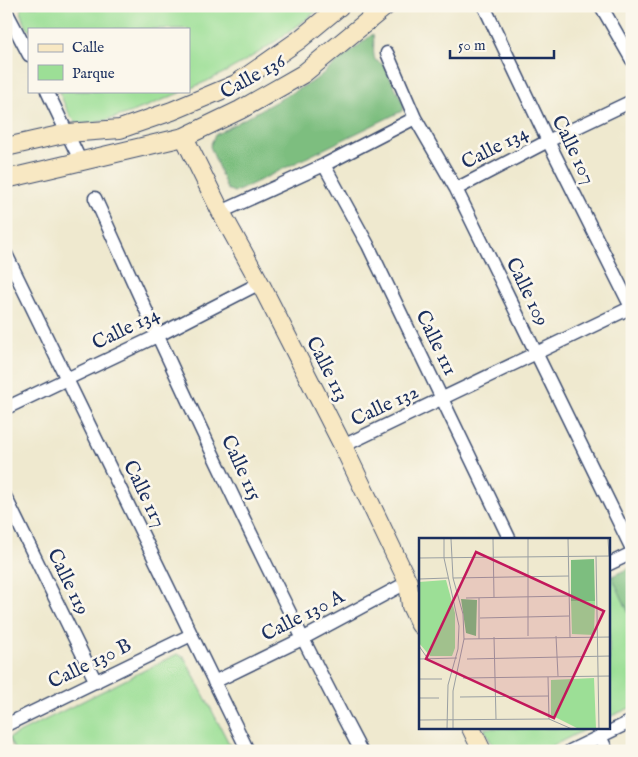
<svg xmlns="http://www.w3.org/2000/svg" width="638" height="757" font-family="'IM FELL English',serif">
<rect width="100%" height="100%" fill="#fbf7ec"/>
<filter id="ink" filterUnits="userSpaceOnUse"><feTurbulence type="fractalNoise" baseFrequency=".02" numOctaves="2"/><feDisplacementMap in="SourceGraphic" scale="10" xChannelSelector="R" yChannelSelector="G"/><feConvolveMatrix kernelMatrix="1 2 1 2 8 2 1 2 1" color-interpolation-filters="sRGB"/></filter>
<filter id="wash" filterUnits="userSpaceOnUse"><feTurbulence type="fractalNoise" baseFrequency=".0096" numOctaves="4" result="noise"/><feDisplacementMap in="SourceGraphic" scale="20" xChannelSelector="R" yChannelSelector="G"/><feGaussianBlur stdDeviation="1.12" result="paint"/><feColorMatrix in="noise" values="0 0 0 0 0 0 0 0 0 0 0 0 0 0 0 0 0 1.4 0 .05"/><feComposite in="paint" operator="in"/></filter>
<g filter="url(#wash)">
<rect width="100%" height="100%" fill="#efe9cf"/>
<path fill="#9cdf96" stroke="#5c877a" d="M21 6H323C282 39 238 69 189 89V29H29V31L22 18Z
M59 91H184C165 99 93 131 76 122 70 118 62 99 59 91Z
M612 576 632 620V707L609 717V578Z
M177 654 184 657 233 751H15L9 738Z
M484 728H588L542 751H495Z"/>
<path fill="#7dbe7f" stroke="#4c766e" d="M373 34C375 43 372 51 375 60L384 65 404 105 402 111 240 190 234 192 227 189 210 146 215 135 315 80Z
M632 567V620L612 576Z"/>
</g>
<g filter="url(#ink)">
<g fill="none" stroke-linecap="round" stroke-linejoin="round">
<g stroke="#3b4b6f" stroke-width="15">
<path id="street" d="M484 6 548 141 632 309
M601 6 632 60
M6 11 29 55
M387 53 415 118 456 189 632 549
M47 91 80 160
M324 165 368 245 510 540
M456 189 548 141 632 101
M95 198C179 384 265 570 361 751
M221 212 324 165 415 118
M6 254 248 751
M6 408 157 336 260 283
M343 446 632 307
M6 498 96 682
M609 564 632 553
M214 682 302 639 408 582
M6 725 191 635
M600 736 607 751
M570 751 632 721"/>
</g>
<g stroke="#3b4b6f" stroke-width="20">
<path id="secondary" d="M184 137 221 212 260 283 343 446 408 582 411 606 420 625
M6 147 68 133 120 129 172 111 236 84 299 40 340 6
M6 179 184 137 240 110 303 74 386 6
M471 728 482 751"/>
</g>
<use href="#street" stroke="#fff" stroke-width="12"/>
<use href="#secondary" stroke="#f8e8c3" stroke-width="18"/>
</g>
</g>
<g text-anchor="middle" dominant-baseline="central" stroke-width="5" stroke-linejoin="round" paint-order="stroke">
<g font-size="20" fill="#1b2f5e" stroke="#fbf7ec">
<text transform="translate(253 77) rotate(-29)">Calle 136</text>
<text transform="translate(495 148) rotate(-27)">Calle 134</text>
<text transform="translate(573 150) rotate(64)">Calle 107</text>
<text transform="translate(527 292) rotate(64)">Calle 109</text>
<text transform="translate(126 329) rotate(-26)">Calle 134</text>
<text transform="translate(436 343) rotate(64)">Calle 111</text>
<text transform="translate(327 369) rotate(63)">Calle 113</text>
<text transform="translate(385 406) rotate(-25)">Calle 132</text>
<text transform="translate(241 468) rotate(65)">Calle 115</text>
<text transform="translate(144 494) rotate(64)">Calle 117</text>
<text transform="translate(68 582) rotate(64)">Calle 119</text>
<text transform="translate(303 616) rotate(-27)">Calle 130 A</text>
<text transform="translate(90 664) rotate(-26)">Calle 130 B</text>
</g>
</g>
<g transform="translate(419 538)">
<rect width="191" height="191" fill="#efe9cf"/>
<path d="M27 42 36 75V110L33 118H11L0 105V44ZM152 63H176L175 97 153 96ZM175 140 177 191H160L132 177V142Z" fill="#9cdf96"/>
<path d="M175 21 176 63H152V22ZM42 61 58 62 57 98 47 95Z" fill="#7dbe7f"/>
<path fill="none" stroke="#9a9fa2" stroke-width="1" d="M25 1V20L40 88 39 111 29 147 28 191M32 1 34 40 44 76 45 101 34 153V191M74 1 75 59M109 1V98M149 1 151 99M189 1 190 18M177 18 180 191M0 20 192 18M34 40 150 38M0 41 29 40M47 60 150 58M60 60V101M61 80 150 78M137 98 139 138M75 99 77 181M45 101 192 99M0 108 9 121M0 121 38 120M48 121 192 118M129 139 130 181M44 140 192 138M0 141H23M41 159 130 158M0 160H20M0 182 130 181 153 191"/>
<path fill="#c2185b" fill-opacity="0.15" stroke="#c2185b" stroke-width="2.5" d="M57 14 185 73 135 180 7 121Z"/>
<rect width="191" height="191" fill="none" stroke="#1b2f5e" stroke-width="2.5"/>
</g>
<rect width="638" height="757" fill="none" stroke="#fbf7ec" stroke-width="25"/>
<rect x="28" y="28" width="162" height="65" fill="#fbf7ec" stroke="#a1a7b3"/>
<rect x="38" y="44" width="25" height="8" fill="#f8e8c3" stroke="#a1a7b3"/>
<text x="72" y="52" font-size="15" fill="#1b2f5e">Calle</text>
<rect x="38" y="65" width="25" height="15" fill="#9cdf96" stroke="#a1a7b3"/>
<text x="72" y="78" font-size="15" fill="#1b2f5e">Parque</text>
<path d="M450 50v8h104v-8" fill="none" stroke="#1b2f5e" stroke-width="2.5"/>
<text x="458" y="50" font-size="15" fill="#1b2f5e" stroke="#fbf7ec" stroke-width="4" paint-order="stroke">50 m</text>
</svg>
